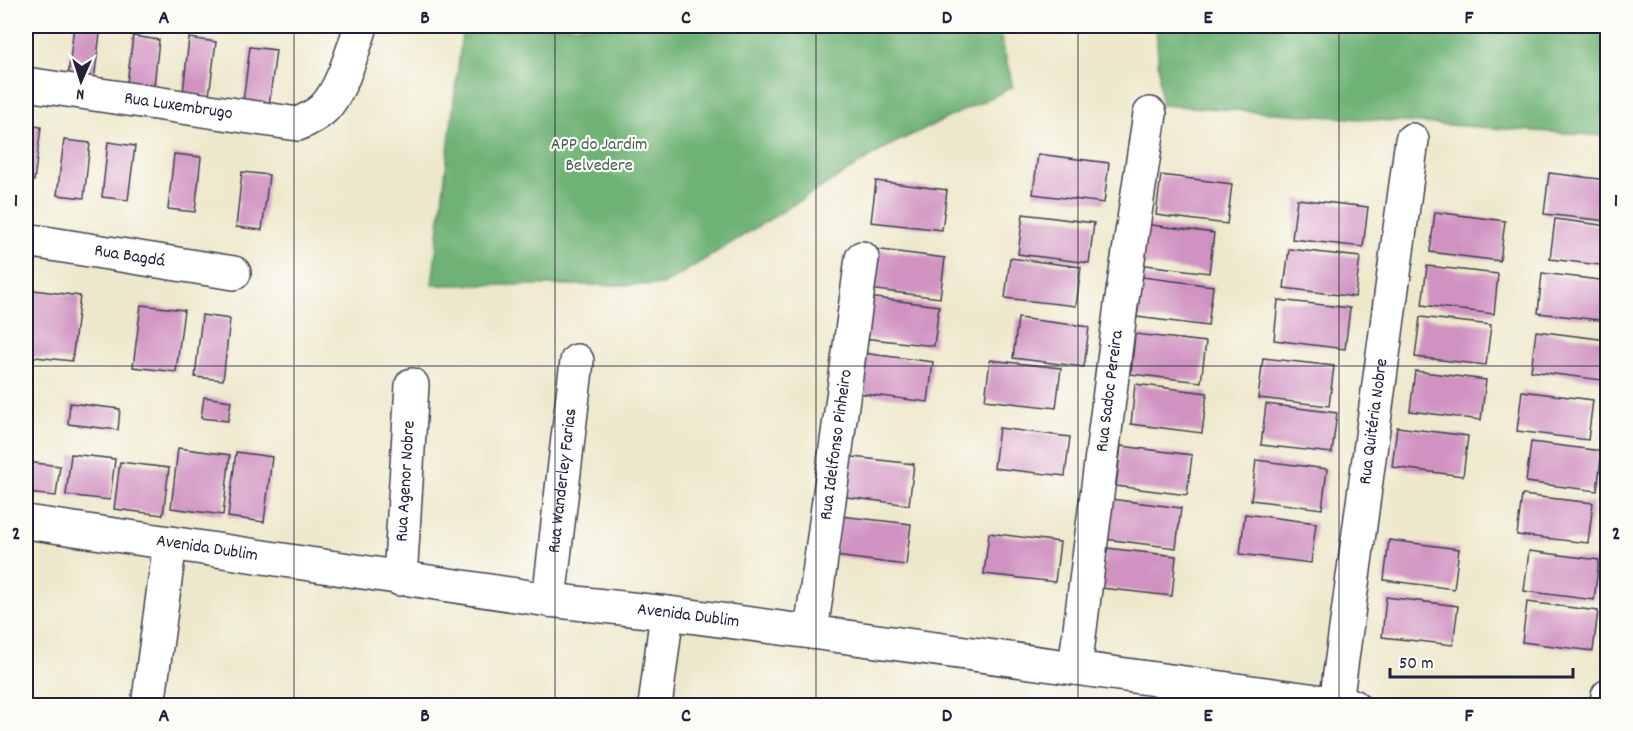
<svg xmlns="http://www.w3.org/2000/svg" width="1633" height="731" font-family="Dekko,sans-serif">
<rect width="100%" height="100%" fill="#fdfcf7"/>
<filter id="ink" filterUnits="userSpaceOnUse"><feTurbulence type="fractalNoise" baseFrequency=".0167" numOctaves="2"/><feDisplacementMap in="SourceGraphic" scale="12" xChannelSelector="R" yChannelSelector="G"/><feConvolveMatrix kernelMatrix="1 2 1 2 8 2 1 2 1" color-interpolation-filters="sRGB"/></filter>
<filter id="wash" filterUnits="userSpaceOnUse"><feTurbulence type="fractalNoise" baseFrequency=".008" numOctaves="4" result="noise"/><feDisplacementMap in="SourceGraphic" scale="24" xChannelSelector="R" yChannelSelector="G"/><feGaussianBlur stdDeviation="1.35" result="paint"/><feColorMatrix in="noise" values="0 0 0 0 0 0 0 0 0 0 0 0 0 0 0 0 0 1.4 0 .05"/><feComposite in="paint" operator="in"/></filter>
<g filter="url(#wash)">
<rect width="100%" height="100%" fill="#ede8cb"/>
<path fill="#6eb275" stroke="#486a58" stroke-width="1.5" d="M463 26H998L1013 87 890 145 663 285H432Z
M1156 26H1607V136L1161 105Z"/>
<g id="blocks">
<path fill="#d093c1" d="M74 26H101L94 80 68 77Z
M133 36 159 40 153 95 126 91Z
M189 38 216 42 209 96 183 93Z
M250 47 276 50 269 106 243 102Z
M26 125 41 127 34 181 26 180Z
M64 140 90 143 84 198 57 195Z
M108 142 135 146 128 200 102 197Z
M174 154 201 157 195 212 168 209Z
M1038 154 1109 163 1104 203 1033 194Z
M242 172 269 175 262 230 236 227Z
M1549 173 1608 180V221L1544 214Z
M1161 175 1232 184 1227 224 1156 215Z
M876 181 947 190 942 230 871 222Z
M1297 199 1368 207 1363 247 1292 239Z
M1435 212 1505 221 1500 261 1430 252Z
M1023 214 1094 223 1089 263 1018 254Z
M1555 219 1608 226V266L1550 259Z
M1143 224 1214 233 1209 273 1138 264Z
M874 249 945 258 940 298 869 289Z
M1289 249 1360 257 1355 297 1284 288Z
M1010 258 1081 267 1076 306 1005 298Z
M1427 266 1498 274 1494 314 1422 305Z
M1542 273 1608 281V321L1538 313Z
M1142 277 1213 286 1208 326 1137 317Z
M26 289 80 296 72 361 26 356Z
M868 297 939 306 934 346 863 338Z
M1278 300 1350 308 1345 349 1274 340Z
M141 305 184 310 176 372 133 367Z
M202 315 230 319 223 380 195 377Z
M1420 317 1491 325 1486 365 1415 357Z
M1018 318 1089 327 1084 367 1013 358Z
M1536 331 1607 340 1602 380 1531 371Z
M1135 334 1206 342 1201 382 1131 374Z
M862 353 933 362 928 402 857 393Z
M1263 358 1334 366 1329 406 1258 398Z
M990 360 1061 368 1056 408 985 400Z
M1415 371 1486 380 1481 420 1410 411Z
M1135 384 1207 393 1202 433 1131 424Z
M1522 391 1593 400 1588 440 1517 431Z
M204 397 231 401 228 421 201 418Z
M70 403 120 409 118 430 68 424Z
M1266 404 1337 413 1332 453 1261 445Z
M1397 427 1468 436 1463 476 1392 467Z
M999 428 1070 437 1065 476 994 468Z
M1531 442 1602 451 1597 491 1526 482Z
M1121 446 1192 455 1187 495 1116 486Z
M178 448 230 455 223 515 171 508Z
M236 452 272 457 264 522 228 517Z
M71 454 115 459 110 500 66 495Z
M844 456 914 464 909 505 839 496Z
M1256 460 1327 469 1322 509 1251 500Z
M26 462 60 466 56 496 26 493Z
M120 462 169 468 163 515 114 509Z
M1522 495 1593 503 1588 543 1517 535Z
M1110 499 1181 508 1176 548 1105 539Z
M1245 514 1316 523 1311 563 1240 554Z
M840 516 911 524 906 565 835 556Z
M989 533 1060 542 1055 582 984 574Z
M1389 540 1459 549 1454 589 1384 580Z
M1106 548 1176 556 1172 596 1101 588Z
M1529 551 1599 560 1594 600 1524 591Z
M1386 597 1458 606 1453 645 1382 637Z
M1527 602 1598 611 1593 651 1522 642Z"/>
</g>
</g>
<g filter="url(#ink)">
<use href="#blocks" fill-opacity="0" stroke="#404051" stroke-width="1.5"/>
<g fill="none" stroke-linecap="round" stroke-linejoin="round">
<g stroke="#404051" stroke-width="36">
<g id="minor">
<path id="s1" d="M26 84 298 124C307 120 315 116 322 110 341 93 353 50 361 26"/>
<path id="s2" d="M26 240 234 273"/>
<path id="s3" d="M26 522 170 543 549 600 667 613 811 632 1353 706"/>
<path id="s4" d="M400 579 412 385"/>
<path id="s5" d="M549 600 577 361"/>
<path id="s6" d="M811 632 862 258"/>
<path id="s7" d="M1075 668 1121 305 1150 114"/>
<path id="s8" d="M1336 703 1412 140"/>
<path d="M148 706 170 543"/>
<path d="M655 706 667 613"/>
<path d="M1606 706 1608 696"/>
</g>
</g>
<use href="#minor" stroke="#fff" stroke-width="33"/>
</g>
</g>
<path fill="none" stroke="#22223b" stroke-width="1.5" stroke-opacity="0.55" d="M294 26V706M555 26V706M816 26V706M1078 26V706M1339 26V706M26 366H1608"/>
<g text-anchor="middle" dominant-baseline="central" stroke-width="4.5" stroke-linejoin="round" paint-order="stroke">
<g font-size="18" fill="#22223b" stroke="#fdfcf7">
<text stroke="none"><textPath href="#s1" startOffset="154">Rua Luxembrugo</textPath></text>
<text stroke="none"><textPath href="#s2" startOffset="105">Rua Bagdá</textPath></text>
<text stroke="none"><textPath href="#s7" startOffset="279">Rua Sadoc Pereira</textPath></text>
<text stroke="none"><textPath href="#s8" startOffset="284">Rua Quitéria Nobre</textPath></text>
<text stroke="none"><textPath href="#s6" startOffset="189">Rua Idelfonso Pinheiro</textPath></text>
<text stroke="none"><textPath href="#s5" startOffset="120">Rua Wanderley Farias</textPath></text>
<text stroke="none"><textPath href="#s4" startOffset="98">Rua Agenor Nobre</textPath></text>
<text stroke="none"><textPath href="#s3" startOffset="183">Avenida Dublim</textPath></text>
<text stroke="none"><textPath href="#s3" startOffset="669">Avenida Dublim</textPath></text>
</g>
<g font-size="18" fill="#465f56" stroke="#fdfcf7">
<text x="599" y="145">APP do Jardim<tspan x="599" dy="21">Belvedere</tspan></text>
</g>
</g>
<rect width="1633" height="731" fill="none" stroke="#fdfcf7" stroke-width="66"/>
<g transform="translate(81 81) rotate(183)" stroke="#fdfcf7" stroke-width="4.5" paint-order="stroke">
<path d="M0-4.5L10 22L0 15L-10 22Z" fill="#22223b"/>
<text y="-9" font-size="16" font-weight="bold" text-anchor="middle" fill="#22223b">N</text>
</g>
<path d="M1390 668v9h183v-9" fill="none" stroke="#22223b" stroke-width="3"/>
<text x="1399" y="668" font-size="18" fill="#22223b" stroke="#fdfcf7" stroke-width="4.5" paint-order="stroke">50 m</text>
<rect x="33" y="33" width="1567" height="665" fill="none" stroke="#22223b" stroke-width="2"/>
<g font-size="20" text-anchor="middle" font-weight="bold" fill="#22223b">
<text x="164" y="23">A</text>
<text x="425" y="23">B</text>
<text x="686" y="23">C</text>
<text x="947" y="23">D</text>
<text x="1208" y="23">E</text>
<text x="1469" y="23">F</text>
<text x="16" y="206">1</text>
<text x="1616" y="206">1</text>
<text x="16" y="539">2</text>
<text x="1616" y="539">2</text>
<text x="164" y="721">A</text>
<text x="425" y="721">B</text>
<text x="686" y="721">C</text>
<text x="947" y="721">D</text>
<text x="1208" y="721">E</text>
<text x="1469" y="721">F</text>
</g>
</svg>
